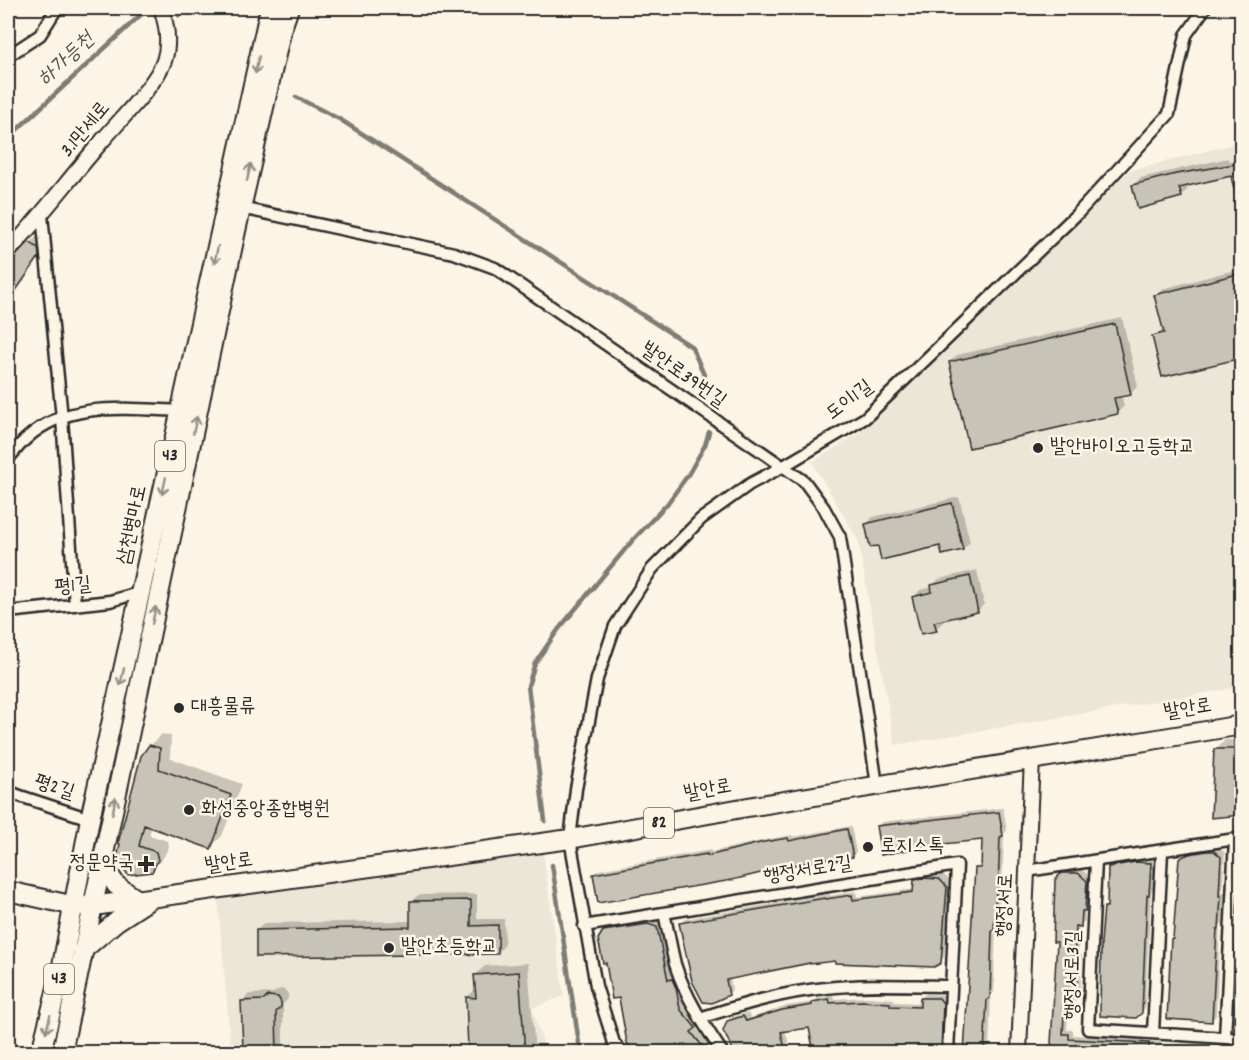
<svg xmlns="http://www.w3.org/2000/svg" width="1249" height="1060" font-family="Dekko,'Poor Story',sans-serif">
<rect width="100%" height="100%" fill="#fcf5e5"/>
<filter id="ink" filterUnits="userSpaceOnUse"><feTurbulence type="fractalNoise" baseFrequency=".0167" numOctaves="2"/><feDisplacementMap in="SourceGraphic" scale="12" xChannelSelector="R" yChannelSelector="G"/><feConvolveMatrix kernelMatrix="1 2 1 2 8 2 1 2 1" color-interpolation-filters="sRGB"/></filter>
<g filter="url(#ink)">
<path fill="#ece6d7" d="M1241 142V687L895 745 858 540 812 462 859 433 1129 171Z
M543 853 564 996 532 1008 546 1052H231L218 899Z"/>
<path fill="#0003" fill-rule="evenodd" d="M1228 158V161L1242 158V184L1232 174 1187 184 1188 189 1181 196 1133 185 1140 178Z
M37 236 44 241 45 249 12 294 8 291V266Z
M1242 268V356L1153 336 1164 329 1155 295 1162 289Z
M1122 318 1138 386 1131 393 1121 395 1124 406 1117 413 950 362 957 355Z
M959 497 970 542 963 549 941 544H879L866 524 873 517Z
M977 570 984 604 978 611 942 619 943 622 936 629 914 597 920 590 933 587 932 586 939 579Z
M162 734 171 736 170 758 242 784 222 836 211 847 152 826 149 835 168 841 169 847 163 858 151 870 129 873 150 746Z
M1225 740H1242V813L1216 750Z
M1003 808 1007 830 1004 834 1002 883 1000 885 998 924 996 926 994 978H995L994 992 991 995 989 1052H966L976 868 982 864 983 838 878 826 882 822Z
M851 826 856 852 852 856 594 875 599 870 711 850V852L770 839 792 835 793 837Z
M1213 847H1219L1225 853 1222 892H1225L1223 923 1220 926 1216 1016 1211 1020 1175 937 1180 859 1185 854 1195 850Z
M1141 858 1155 859 1153 889 1151 892 1145 1008 1136 1017 1105 907 1108 904 1110 868 1114 864Z
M1067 870H1082L1090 876 1089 905 1085 909V921L1079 925 1078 955H1082L1080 992 1075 996 1074 1009 1068 1013 1067 1030H1073V1035L1149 1039 1148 1041 1161 1042V1044L1242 1048V1052H1059L1056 881Z
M928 874 944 875 951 882 944 957 940 962 837 960 812 962 730 978 732 990 728 994 681 924 685 919 830 894V896L856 891 857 897 915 889V880L920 876Z
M477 894V919H504L505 945 498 952 257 930 264 923 412 921 411 902 418 895Z
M653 920 661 923 672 976 677 975 680 984 684 1004 699 1022 695 1027 716 1052H637L620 996 604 932 609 927Z
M528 963 535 1052H480L467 997 477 988 475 975 485 966Z
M280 989 285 990 288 994V999L283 1004V1050H296V1052H245L242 1001 249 994 273 993Z
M926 994 944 995 947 998 945 1052H737L728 1022 733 1017 748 1013 751 1018 787 1006 814 1002 818 998 833 995 834 999 867 997 894 999V1002L921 1003V998ZM810 1026 814 1047 791 1050 785 1030Z"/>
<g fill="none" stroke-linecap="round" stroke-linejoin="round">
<path stroke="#7d7b74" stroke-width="4.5" d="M296 97 341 120 692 347 704 375V389
M8 138 148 8
M545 821 528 686 535 663 558 630 632 541 667 504 688 475 705 445 709 432
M552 865 579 1043 585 1052"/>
</g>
<path fill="#c8c3b7" stroke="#2b2b2b" stroke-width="1.5" d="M1242 163V202H1237L1231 176 1179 188 1182 197 1138 209 1132 185 1176 174Z
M29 242 38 248 39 257 8 302V264Z
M1242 273V358L1162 377 1152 336 1164 333 1154 295Z
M1115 324 1131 395 1114 398 1118 414 969 448 949 362Z
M952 503 963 550 942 555 940 546 881 560 878 546 870 547 865 524Z
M970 576 978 612 934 622 937 631 921 634 912 597 932 592 931 585Z
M149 745 160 748 159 769 231 795 211 849 144 825 139 846 156 852 158 860 152 872 128 875 117 859 120 844 118 843 141 756Z
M1214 749H1242V815L1211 818Z
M999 812 1003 836 1000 837 998 889H996L994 930H992L990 998 987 1000 984 1053H964L975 868H981L982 840 943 844V843L881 855 876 826Z
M847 829 853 857 829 862 828 859 793 865 732 880 598 903 593 874 707 854V856L764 842 788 838 789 841Z
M1207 851H1214L1221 857 1219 896H1221L1219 929H1217L1212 1022 1167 1019 1171 939H1173L1179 858 1189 854Z
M1135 862 1151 863 1149 895H1147L1142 1013 1136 1018 1100 1016 1101 943 1104 907H1107L1108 867Z
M1061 873H1078L1087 881 1085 911H1082L1081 927 1076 926 1074 959H1078L1076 998H1071L1070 1015 1064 1014 1063 1034H1069V1039L1149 1043V1053H1057L1051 1043 1057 942H1053L1055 880Z
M922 878 939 879 947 887 941 963 934 967 835 963V961L810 964V963L726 980 729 995 712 1003 703 1002 692 981 679 923 825 898 826 899 852 895 853 900 913 892 914 880Z
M471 900V926L498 925V954L256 957V930L410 927V901Z
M648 924 657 927 668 980 672 979 676 988 680 1009 696 1028 691 1032 708 1053H635L627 1043 619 998 612 999 606 963H603L598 939 603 931Z
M519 972 525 1053H478L468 1050 466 997 476 998 474 975Z
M268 996 278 997 281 1002V1007L276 1012 277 1053H253V1049H243L241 1001 264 1000Z
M920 998H939L943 1003 941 1053H814L809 1028 781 1032 786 1053H735L723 1031 727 1021 743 1016 746 1021 782 1010 812 1005V1002L829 999 830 1003 862 1001 890 1003V1006L920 1007Z"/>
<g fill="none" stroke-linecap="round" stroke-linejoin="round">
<g stroke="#2b2b2b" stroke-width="15">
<path id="minor" d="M8 56 40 35 57 8
M241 208 454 253 495 268 804 481 824 508 840 537 877 785
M42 215 62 418 75 605
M8 459C14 452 20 444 27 438 68 400 129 409 180 411
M8 612 110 601 142 592
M8 791 20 796 90 819
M1096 861 1088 1029 1242 1039
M1027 871 1242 838
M664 913C668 930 671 948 675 964 685 996 704 1025 722 1052
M584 926 957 865 948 1052
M700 1018C741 1005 783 992 826 988 868 983 910 986 951 986
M1153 1033 1162 851
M1225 1038 1235 839
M622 1052 614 1043 596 986 570 839 576 789 597 679 615 626 652 569 701 519 750 484 782 467 865 418 1078 213 1169 114 1186 35 1205 8"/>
</g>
<g stroke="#2b2b2b" stroke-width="18">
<path id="tertiary" d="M8 252C41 216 70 178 102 141 119 121 156 84 164 61 170 43 167 25 161 8
M1019 1052 1032 759"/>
</g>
<g stroke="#2b2b2b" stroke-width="22">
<path id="primary" d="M102 863 116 885 138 900
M8 891 75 906H93L570 839 742 808 1242 725
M83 950 117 921 146 902
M41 1052 60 976 90 819 270 8
M62 1052 236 231 282 28 289 8"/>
</g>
<path stroke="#2b2b2b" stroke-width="2" stroke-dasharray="1.5 4.5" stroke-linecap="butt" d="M178 17 193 8"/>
<use href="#minor" stroke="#fcf5e5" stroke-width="10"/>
<use href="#tertiary" stroke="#fcf5e5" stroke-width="14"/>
<use href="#primary" stroke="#fcf5e5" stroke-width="18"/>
</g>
<defs><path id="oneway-shaft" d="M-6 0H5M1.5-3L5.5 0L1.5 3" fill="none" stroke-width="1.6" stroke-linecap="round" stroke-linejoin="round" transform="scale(1.5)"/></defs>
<g stroke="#949088">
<use href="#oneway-shaft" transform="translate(257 65) rotate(102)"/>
<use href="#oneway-shaft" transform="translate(249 172) rotate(-77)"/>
<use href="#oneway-shaft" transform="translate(216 255) rotate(103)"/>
<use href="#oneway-shaft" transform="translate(195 425) rotate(-78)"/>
<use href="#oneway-shaft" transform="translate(164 486) rotate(102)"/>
<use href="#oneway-shaft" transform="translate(154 615) rotate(-78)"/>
<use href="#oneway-shaft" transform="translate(122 677) rotate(103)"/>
<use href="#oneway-shaft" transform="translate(114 806) rotate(-78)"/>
<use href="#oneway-shaft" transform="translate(48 1024) rotate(104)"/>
</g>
</g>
<g fill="#2b2b2b" stroke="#fcf5e5" stroke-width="2">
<circle cx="1038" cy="448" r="6"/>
<circle cx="179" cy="708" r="6"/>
<circle cx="189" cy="810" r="6"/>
<circle cx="868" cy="847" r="6"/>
<path d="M143 855h6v6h6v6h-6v6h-6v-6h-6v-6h6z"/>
<circle cx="389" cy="948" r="6"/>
</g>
<g text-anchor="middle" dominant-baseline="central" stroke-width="5" stroke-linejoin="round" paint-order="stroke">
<g fill="#fcf5e5" stroke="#6a6863" stroke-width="1.5">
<rect x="155" y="441" width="30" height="30" rx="4.5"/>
<rect x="644" y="808" width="30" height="30" rx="4.5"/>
<rect x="44" y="964" width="30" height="30" rx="4.5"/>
</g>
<g font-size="18" font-weight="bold" fill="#2b2b2b">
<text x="170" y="456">43</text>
<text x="659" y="823">82</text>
<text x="59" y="979">43</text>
</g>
<g font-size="20" fill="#2b2b2b" stroke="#fcf5e5">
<text transform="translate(86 130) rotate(-50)">3.1만세로</text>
<text transform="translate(683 376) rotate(35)">발안로39번길</text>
<text transform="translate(850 401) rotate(-37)">도이1길</text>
<text transform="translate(133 525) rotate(-78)">삼천병마로</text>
<text transform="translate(73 587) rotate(-6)">평1길</text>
<text transform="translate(1188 710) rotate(-9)">발안로</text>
<text transform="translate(54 788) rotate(18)">평2길</text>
<text transform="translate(708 791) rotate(-10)">발안로</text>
<text transform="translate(229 864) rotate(-8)">발안로</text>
<text transform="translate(808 871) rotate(-9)">행정서로2길</text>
<text transform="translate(1006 905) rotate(-87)">행정서로</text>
<text transform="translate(1074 975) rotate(-89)">행정서로3길</text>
</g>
<g font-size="20" fill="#2b2b2b" stroke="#fcf5e5" text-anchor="start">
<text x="1050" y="448">발안바이오고등학교</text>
<text x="191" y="708">대흥물류</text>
<text x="201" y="810">화성중앙종합병원</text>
<text x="880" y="847">로지스톡</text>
<text x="134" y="864" text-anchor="end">정문약국</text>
<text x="401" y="948">발안초등학교</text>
</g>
<g font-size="21" font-style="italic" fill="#545350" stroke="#fcf5e5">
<text transform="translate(67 60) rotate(-43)">하가등천</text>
</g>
</g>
<rect width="1249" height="1060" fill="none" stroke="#fcf5e5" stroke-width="30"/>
<rect x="15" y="15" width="1219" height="1030" fill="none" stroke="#2b2b2b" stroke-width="2" filter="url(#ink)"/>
</svg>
